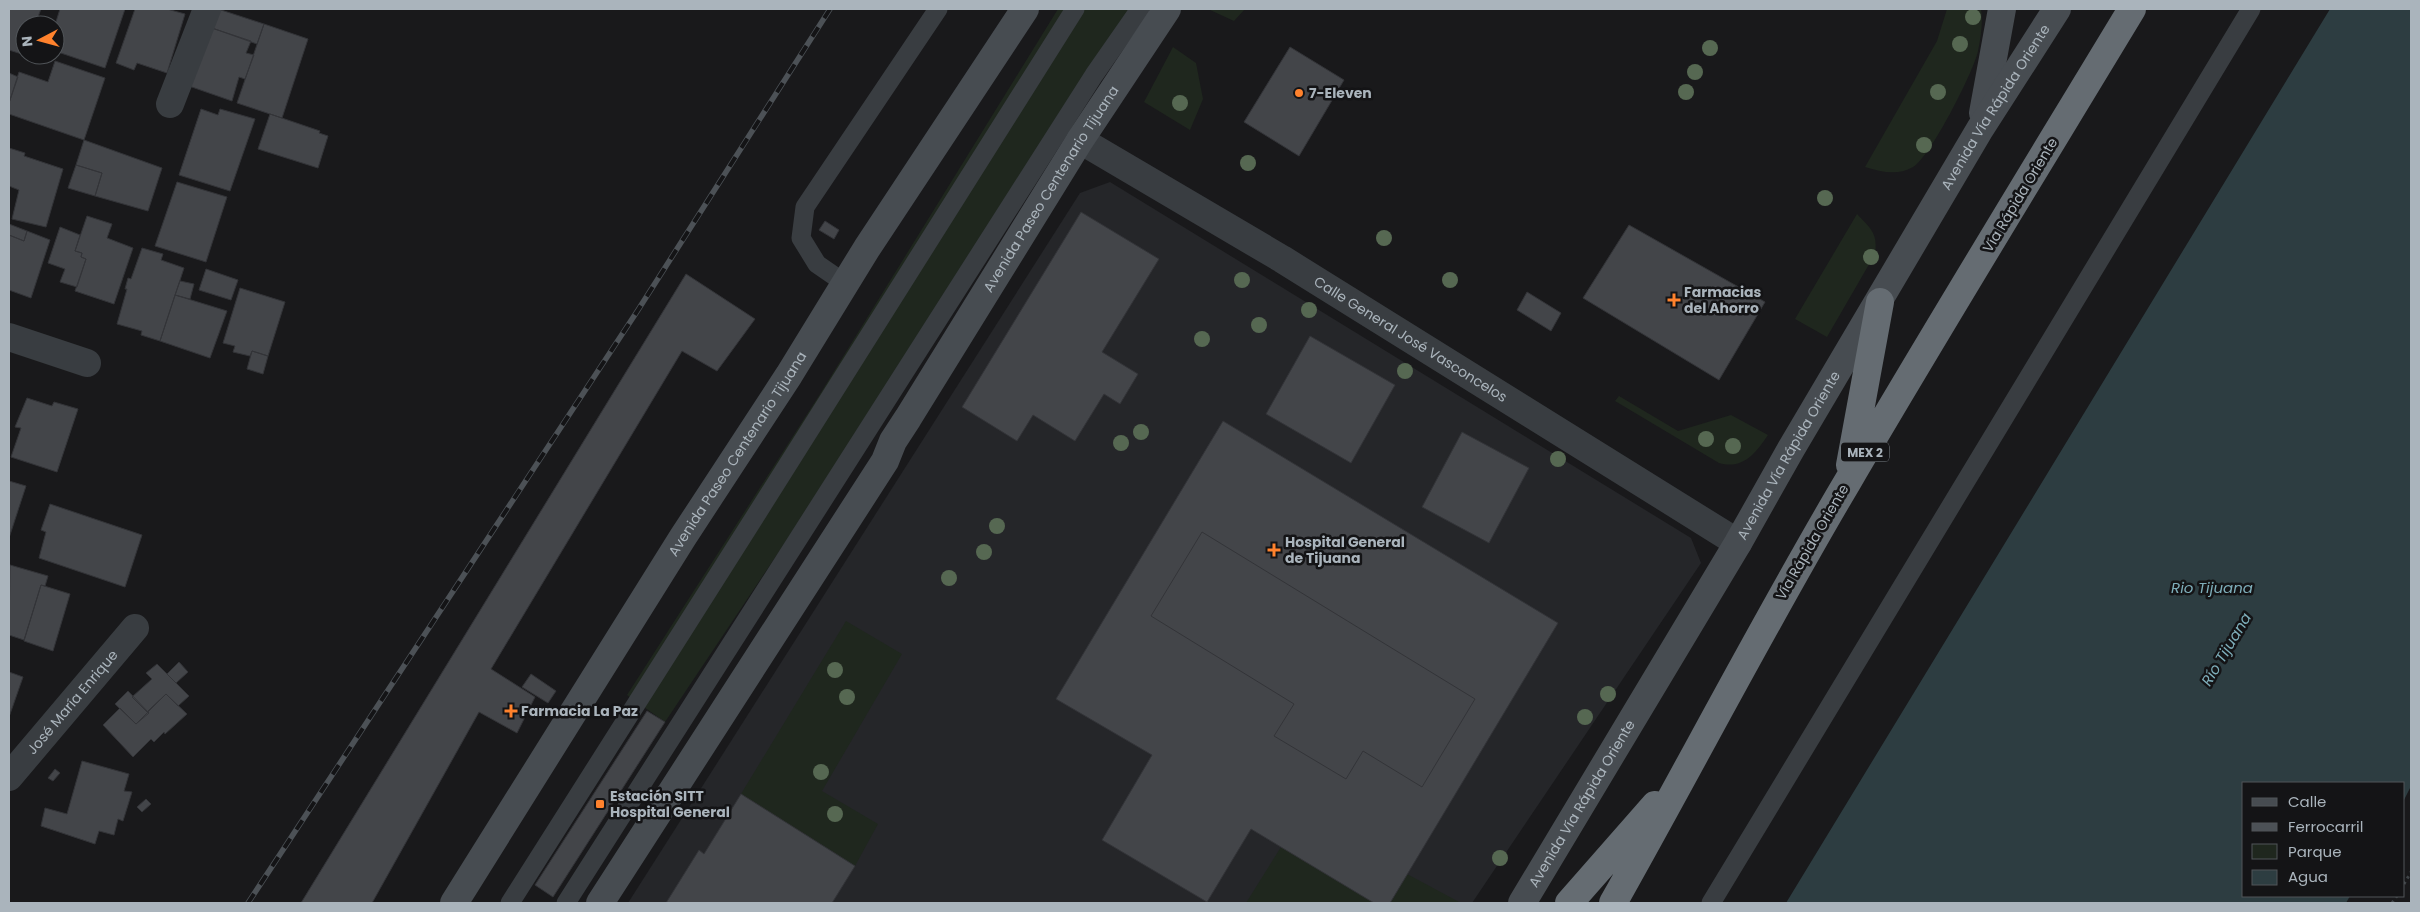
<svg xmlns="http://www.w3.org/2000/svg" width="2420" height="912" font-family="Poppins,sans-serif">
<rect width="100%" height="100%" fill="#19191b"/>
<path fill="#252629" d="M1110 182 1691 538 1701 563 1472 903H628L1080 193Z"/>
<path fill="#1f271e" d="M1058 9H1132L865 423 665 722 627 695 820 394Z
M1208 9H1245L1234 21Z
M1947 9H1981C1983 22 1981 37 1978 51 1974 71 1930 158 1913 167 1897 176 1882 172 1865 167L1937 41Z
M1173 47 1196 63 1203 99 1190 130 1144 102Z
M1857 214C1871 229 1878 233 1875 254L1827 337 1795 319Z
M1619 396 1678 431 1731 415 1768 435C1756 453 1743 470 1719 463L1615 401Z
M846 621 902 654 822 791 878 824 855 866 741 794Z
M1281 847 1374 903H1246Z
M1407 874 1461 903H1390Z"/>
<path fill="#2d3d41" d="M2330 9H2411V786L2404 800V783H2244V896H2350L2346 903H1786Z"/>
<path fill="#434549" stroke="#333438" d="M9 9H41L35 25H25V55L9 50Z
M60 9H125L105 68 55 51V25Z
M135 9H167L185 14 167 73 137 63 134 70 116 63Z
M218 9 264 24 257 44 209 27Z
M264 24 308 39 282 118 237 103Z
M209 27 251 41 246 53 254 55 245 79 239 77 232 101 189 86Z
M1290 47 1344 80 1299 156 1244 122Z
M55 61 105 78 84 140 9 114V103L19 72 48 82Z
M9 73 18 77 9 103Z
M201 109 218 115 220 109 255 119 230 191 179 175Z
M270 114 320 131 319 133 328 136 318 168 258 149Z
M84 140 162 168 148 211 95 196 102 173 76 165Z
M9 148 25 153 24 156 63 169 46 227 12 219 19 190 9 186Z
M76 165 102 173 95 196 68 188Z
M177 182 227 197 206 262 155 246Z
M1081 212 1159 259 1102 352 1138 374 1120 404 1104 394 1075 441 1033 415 1017 441 962 407Z
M87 216 112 224 107 238 133 248 114 304 75 291 86 259 81 257 82 253 75 251Z
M825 221 839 230 834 239 819 230Z
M9 224 27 231 24 241 9 235Z
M1629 225 1765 302 1719 380 1583 298Z
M60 227 80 235 75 251 82 253 81 257 86 259 77 287 60 282 65 269 48 263Z
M27 231 50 240 31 298 9 290V235L24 241Z
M142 248 163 254 161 260 184 268 160 341 141 335 142 331 117 324 127 289H125L128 278 131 279Z
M206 269 238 280 231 300 199 290Z
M686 274 755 319 717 371 682 351 491 669 535 697 517 733 479 712 372 903H301Z
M180 281 194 284 190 299 175 295Z
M240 288 285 302 268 356 252 351 250 356 233 352 235 346 223 343Z
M1527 292 1561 313 1551 331 1517 310Z
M175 295 227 311 210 358 160 341Z
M1310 336 1395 385 1351 463 1266 414Z
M252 351 268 356 263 374 247 369Z
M27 398 52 406 54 402 78 409 57 472 11 457 21 428 15 427Z
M1223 421 1558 623 1390 903H1374L1251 829 1207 902 1102 840 1152 755 1056 699Z
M1462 432 1529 468 1489 543 1422 507Z
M9 481 26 486 9 538Z
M50 504 142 535 125 587 39 558 46 532 41 530Z
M1202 532 1475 699 1422 787 1363 751 1346 779 1274 736 1294 704 1151 616Z
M10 565 48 576 45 586 41 585 24 640 9 635Z
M41 585 70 594 53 651 24 641Z
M179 662 188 672 176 683 167 674Z
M157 664 189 696 178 706 166 694 147 712 132 697 152 679 146 673Z
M9 672 23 677 9 717Z
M531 674 556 691 548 703 522 687Z
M128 691 149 713 136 724 115 704Z
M166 694 187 714 165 734 164 732 154 742 151 739 133 757 103 725 120 708 136 724Z
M647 711 665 722 553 897 535 885Z
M82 761 129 774 124 791 132 792 123 821 118 819 114 835 99 831 95 844 41 826 45 808 67 814Z
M55 769 60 773 53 781 48 778Z
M741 794 855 866 832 903H666L699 850 704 854Z
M146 799 151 804 142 812 137 807Z"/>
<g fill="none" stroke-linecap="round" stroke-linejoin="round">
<path stroke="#3f4448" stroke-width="3" stroke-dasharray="2.5 4" stroke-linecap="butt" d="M2404 884 2411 872
M2392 903 2397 896"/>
<path stroke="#393d41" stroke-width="19" d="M846 284 817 264 801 238 805 207 938 9
M510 903C698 605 889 308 1075 9
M566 903 1094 75 1140 9
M1711 903 2251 9"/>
<g stroke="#393d41" stroke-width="28">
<path d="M170 104 207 9"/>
<path id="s1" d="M1080 140 1282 259 1738 543"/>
<path d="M9 337 87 363"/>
<path id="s2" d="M9 777 135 628"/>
</g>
<g stroke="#474c51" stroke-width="28">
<path d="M1983 113 2002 9"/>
<path id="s3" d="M454 903 683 537 789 375 867 248 1025 9"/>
<path id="s4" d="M600 903 885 461 893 441 908 418 1080 140 1167 9"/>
<path id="s5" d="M1522 903 1738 543 1791 449 1980 129 2057 9"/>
</g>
<path stroke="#656c72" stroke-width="28" d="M1850 465 1880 302
M1569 903 1655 805
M1613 903C1692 763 1766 619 1848 481 1941 322 2037 166 2132 9"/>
<g stroke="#4c5156" stroke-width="5.5">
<path id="rail" d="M248 903 638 310 830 9"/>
</g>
<use href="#rail" stroke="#141416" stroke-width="4" stroke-dasharray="11" stroke-linecap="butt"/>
</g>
<g fill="#566852">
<circle cx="1973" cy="17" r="8"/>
<circle cx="1960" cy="44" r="8"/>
<circle cx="1710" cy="48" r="8"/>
<circle cx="1695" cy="72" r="8"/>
<circle cx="1686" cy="92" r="8"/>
<circle cx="1938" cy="92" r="8"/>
<circle cx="1180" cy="103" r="8"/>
<circle cx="1924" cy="145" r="8"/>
<circle cx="1248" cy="163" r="8"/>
<circle cx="1825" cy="198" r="8"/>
<circle cx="1384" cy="238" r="8"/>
<circle cx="1871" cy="257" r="8"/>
<circle cx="1242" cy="280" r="8"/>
<circle cx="1450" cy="280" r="8"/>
<circle cx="1309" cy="310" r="8"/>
<circle cx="1259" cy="325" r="8"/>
<circle cx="1202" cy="339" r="8"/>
<circle cx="1405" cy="371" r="8"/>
<circle cx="1141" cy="432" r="8"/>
<circle cx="1706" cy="439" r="8"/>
<circle cx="1121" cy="443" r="8"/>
<circle cx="1733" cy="446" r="8"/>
<circle cx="1558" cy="459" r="8"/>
<circle cx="997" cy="526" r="8"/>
<circle cx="984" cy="552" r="8"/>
<circle cx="949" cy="578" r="8"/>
<circle cx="835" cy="670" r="8"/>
<circle cx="1608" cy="694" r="8"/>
<circle cx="847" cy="697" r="8"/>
<circle cx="1585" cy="717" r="8"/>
<circle cx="821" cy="772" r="8"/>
<circle cx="835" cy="814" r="8"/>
<circle cx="1500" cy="858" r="8"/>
</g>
<g fill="#ff822d" stroke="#141416" stroke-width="2">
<circle cx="1299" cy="93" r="5"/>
<path d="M1671.5 292.5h5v5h5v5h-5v5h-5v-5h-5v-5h5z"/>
<path d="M1271.5 542.5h5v5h5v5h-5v5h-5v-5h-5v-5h5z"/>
<path d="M508.5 703.5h5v5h5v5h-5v5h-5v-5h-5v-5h5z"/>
<rect x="595" y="799" width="10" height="10" rx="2.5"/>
</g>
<g text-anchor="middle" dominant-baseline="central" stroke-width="5" stroke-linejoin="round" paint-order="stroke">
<rect fill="#141416" stroke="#7d848a" stroke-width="1" x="1841" y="442.5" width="48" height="19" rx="4"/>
<g font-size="12" font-weight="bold" fill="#aab4bc">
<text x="1865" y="452">MEX 2</text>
</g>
<g font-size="14" font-weight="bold" fill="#aab4bc" stroke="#141416" text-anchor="start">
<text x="1309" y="93">7-Eleven</text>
<text x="1684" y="292">Farmacias<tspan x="1684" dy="16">del Ahorro</tspan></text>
<text x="1285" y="542">Hospital General<tspan x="1285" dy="16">de Tijuana</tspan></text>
<text x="521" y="711">Farmacia La Paz</text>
<text x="610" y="796">Estación SITT<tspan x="610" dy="16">Hospital General</tspan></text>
</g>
<g font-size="14" fill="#aab4bc" stroke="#141416">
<text stroke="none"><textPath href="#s5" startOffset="926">Avenida Vía Rápida Oriente</textPath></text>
<text stroke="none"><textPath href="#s4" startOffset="845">Avenida Paseo Centenario Tijuana</textPath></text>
<text transform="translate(2020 195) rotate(-59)">Vía Rápida Oriente</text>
<text stroke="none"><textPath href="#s1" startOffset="386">Calle General José Vasconcelos</textPath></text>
<text stroke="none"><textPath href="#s3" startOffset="531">Avenida Paseo Centenario Tijuana</textPath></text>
<text stroke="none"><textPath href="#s5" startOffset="521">Avenida Vía Rápida Oriente</textPath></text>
<text transform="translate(1812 542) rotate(-60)">Vía Rápida Oriente</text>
<text stroke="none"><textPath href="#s2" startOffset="98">José María Enrique</textPath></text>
<text stroke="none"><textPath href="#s5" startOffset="116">Avenida Vía Rápida Oriente</textPath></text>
</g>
<g font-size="15" font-style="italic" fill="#7eaeba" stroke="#141416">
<text x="2212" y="587">Rio Tijuana</text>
<text transform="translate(2226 649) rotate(-59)">Río Tijuana</text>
</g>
</g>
<rect width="2420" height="912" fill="none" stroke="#aab4bc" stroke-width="20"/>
<rect x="2242" y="782" width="162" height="115" fill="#141416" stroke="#505458"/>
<rect x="2252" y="798" width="25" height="8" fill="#474c51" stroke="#505458"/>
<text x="2288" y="807" font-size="15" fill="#aab4bc">Calle</text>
<rect x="2252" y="823" width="25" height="8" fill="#4c5156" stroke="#505458"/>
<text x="2288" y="832" font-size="15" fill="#aab4bc">Ferrocarril</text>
<rect x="2252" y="844" width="25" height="15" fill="#1f271e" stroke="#505458"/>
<text x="2288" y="857" font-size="15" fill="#aab4bc">Parque</text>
<rect x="2252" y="870" width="25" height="15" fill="#2d3d41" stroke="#505458"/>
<text x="2288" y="882" font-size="15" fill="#aab4bc">Agua</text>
<g transform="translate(40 40) rotate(264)"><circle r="24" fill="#141416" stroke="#505458"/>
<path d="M0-4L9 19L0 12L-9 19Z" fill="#ff822d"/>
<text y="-8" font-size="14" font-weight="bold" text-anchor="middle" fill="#aab4bc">N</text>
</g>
</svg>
